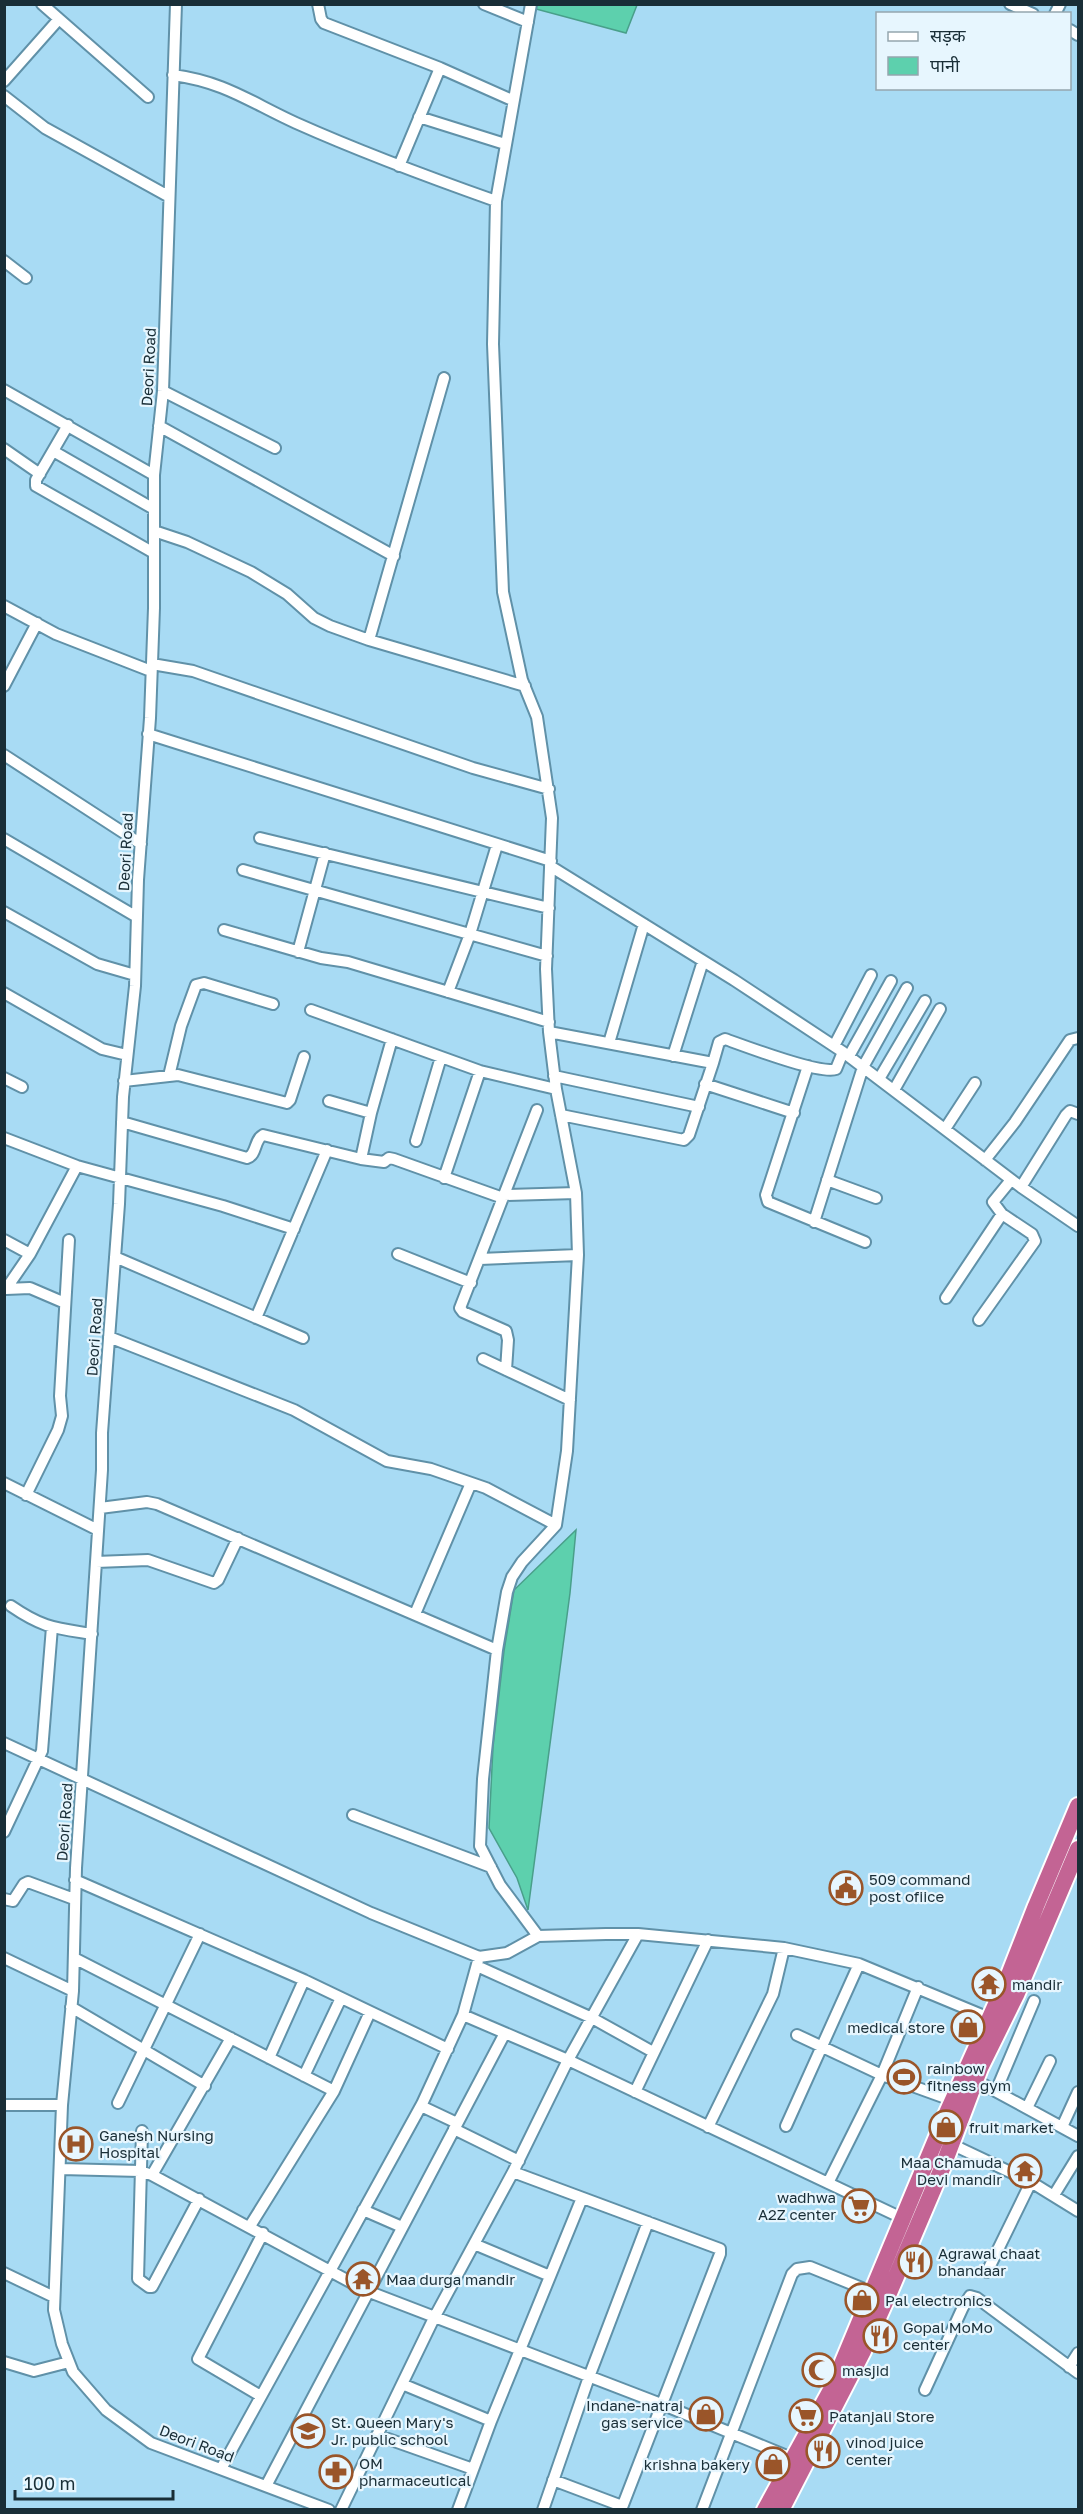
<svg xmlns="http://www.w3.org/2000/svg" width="1083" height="2514" font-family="'Golos Text','Noto Sans Devanagari',sans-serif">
<rect width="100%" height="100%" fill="#a8dbf4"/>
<path fill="#5dd0ad" stroke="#499f8a" stroke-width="1.5" d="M537 5V4L637 5 626 33 536 9Z
M576 1530 570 1593 528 1910 517 1878 489 1828 493 1747 504 1651 514 1590Z"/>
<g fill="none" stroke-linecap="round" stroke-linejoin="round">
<g stroke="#6091a8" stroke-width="14">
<path id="minor" d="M42 4 148 97
M176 4 163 391 154 475V608L150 718 138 880 135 986 123 1097 119 1204 102 1433V1470L76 1868 73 1991 62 2105 54 2310 62 2344 73 2372 106 2410 151 2443 329 2510
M318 4 321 19 324 23 440 68 512 100
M484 4 528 22
M531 4 496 201 493 344 503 592 522 680 537 717 552 818 546 969 549 1032 556 1089 576 1193 578 1255 567 1451 556 1525 522 1562 512 1577 507 1592 497 1650 483 1779 480 1846 500 1885 538 1936
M1010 4 1033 14
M1055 14 1060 4
M1070 30 1078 35
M173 75C225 82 250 102 296 123 361 152 428 177 496 201
M4 81 59 19
M4 96 45 128 168 196
M419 117 505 144
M399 166 440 68
M4 261 26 278
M4 390 154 475
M163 391 275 448
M68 425 36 480V486L154 553
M159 426 394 556
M4 449 40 474
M53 451 154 509
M154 531 187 542 251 572 287 594 314 618 330 626 369 640 525 686
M4 606 56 634 151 671
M369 640 444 378
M152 664 193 671 473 768 549 789
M4 686 37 623
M148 734 551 861
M4 755 141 844
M260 838 549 908
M4 839 137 917
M550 866 734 980 843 1052 1021 1187 1078 1226
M243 870 547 956
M4 912 97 964 135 975
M224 930 321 958 348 962 549 1022
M298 952 325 853
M448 992 470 934 497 845
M4 993 102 1049 127 1055
M311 1010 480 1071 556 1089
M549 1032 713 1063 719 1042 725 1039C745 1046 820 1075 836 1069L843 1052
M609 1043 644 924
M834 1046 871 975
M673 1056 703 961
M849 1056 891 981
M808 1066 766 1195 768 1202 865 1242
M169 1076 181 1026 196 985 204 983 273 1004
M554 1076 699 1107
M4 1078 22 1087
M879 1079 925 1001
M124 1081 178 1075 287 1103 290 1100 304 1057
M705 1084 794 1113
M894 1090 940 1009
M371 1113 392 1039
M561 1115 684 1140 689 1135 713 1063
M122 1122 247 1158C257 1155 254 1140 263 1135L361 1159 371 1113 329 1101
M945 1129 975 1083
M4 1138 77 1166 223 1206 294 1229
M416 1141 441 1057
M361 1159 384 1162 389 1158 394 1159 503 1198
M985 1160 1015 1122 1070 1040 1078 1038
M444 1178 480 1071
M827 1180 876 1198
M1021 1187 1066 1115 1070 1111 1078 1114
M504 1195 576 1193
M814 1222 863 1067 907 988
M4 1240 30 1254
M398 1254 471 1283
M115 1257 303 1338
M480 1259 578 1255
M6 1289 30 1254 77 1166
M6 1289 30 1288 65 1303
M946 1298 1002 1214
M256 1318 327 1150
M979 1320 1035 1241 1032 1234 1002 1214 993 1202 1011 1180
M109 1337 294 1410 387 1461 431 1469 486 1488 556 1525
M483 1359 570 1400
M506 1370 508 1340 506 1331 463 1312 460 1308 537 1110
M4 1483 98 1530
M26 1495 58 1430 62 1416 60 1396 69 1240
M100 1508 147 1502 157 1504 497 1650
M96 1562 148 1560 214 1583 218 1580 238 1538
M11 1606C43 1628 55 1628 92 1634
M415 1614 471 1483
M4 1743 371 1913 479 1957 507 1953 538 1936 606 1934H638L784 1948 859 1964 994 2020
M353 1815 491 1867
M4 1832 42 1751 52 1627
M75 1880 304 1980 448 2049
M4 1899 13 1901 24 1884 28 1882 74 1899
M4 1958 73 1991
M74 1958 334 2091
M477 1966 592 2018 653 2052
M71 2007 205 2086
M463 2015 568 2060 904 2219
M797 2035 882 2075 954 2101
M269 2058 304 1980
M304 2076 341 1998
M975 2080 1078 2136
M996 2091 1034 2001
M635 2092 708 1940
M118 2103 200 1934
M4 2105H62
M421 2106 457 2123
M1027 2108 1050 2061
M786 2126 859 1964
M708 2127 773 1994 784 1948
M1062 2127 1078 2092
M454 2129 519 2161
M142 2131 138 2279 149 2287H152L199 2199
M951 2144 1031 2182 1078 2211
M61 2169 140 2171 152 2175 367 2291 661 2404 799 2461
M513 2172 720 2249V2254L621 2510
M152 2175 231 2038
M828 2183 882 2075 918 1987
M1054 2195 1078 2156
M363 2210 402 2227
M250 2226 334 2091 370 2012
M474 2244 550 2276
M987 2272 1031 2182
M4 2273 54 2297
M4 2362 34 2371 69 2362
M1069 2367 1078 2353
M402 2384 491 2421
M925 2390 963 2307 970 2296 977 2298 1078 2373
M259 2395 198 2359 263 2233
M377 2435 473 2469
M221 2469 422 2104 463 2015 479 1957
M553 2480 622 2506
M266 2486 505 2033
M341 2510 434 2318 513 2172 568 2060 638 1934
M458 2510 491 2421 582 2198
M543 2510 589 2377 648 2222
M702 2510 792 2274 797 2269 810 2267 874 2293"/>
</g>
<g stroke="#fff" stroke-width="20">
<path id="highway" d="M765 2510 832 2388 947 2113 1007 1980 1036 1906 1078 1806
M781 2510 863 2351 886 2300 943 2166 980 2068 1016 1995 1078 1849"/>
</g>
<use href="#minor" stroke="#fff" stroke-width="10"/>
<use href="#highway" stroke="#c36494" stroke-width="16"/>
</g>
<defs>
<g id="civic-ring" transform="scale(1.725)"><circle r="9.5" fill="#e7f6fe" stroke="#9a5529" stroke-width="1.5"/><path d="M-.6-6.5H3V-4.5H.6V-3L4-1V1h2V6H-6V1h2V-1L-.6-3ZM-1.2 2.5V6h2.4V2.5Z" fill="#9a5529"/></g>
<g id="temple-ring" transform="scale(1.725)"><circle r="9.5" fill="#e7f6fe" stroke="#9a5529" stroke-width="1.5"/><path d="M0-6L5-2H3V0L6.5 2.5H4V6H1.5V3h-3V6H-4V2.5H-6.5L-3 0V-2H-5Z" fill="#9a5529"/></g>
<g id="shop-ring" transform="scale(1.725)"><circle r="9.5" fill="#e7f6fe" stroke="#9a5529" stroke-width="1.5"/><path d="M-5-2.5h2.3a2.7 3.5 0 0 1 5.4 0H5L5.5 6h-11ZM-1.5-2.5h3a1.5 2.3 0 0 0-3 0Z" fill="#9a5529"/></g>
<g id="stadium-ring" transform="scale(1.725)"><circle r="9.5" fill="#e7f6fe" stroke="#9a5529" stroke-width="1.5"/><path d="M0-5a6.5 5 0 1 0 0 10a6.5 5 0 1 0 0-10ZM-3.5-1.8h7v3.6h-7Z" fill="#9a5529"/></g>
<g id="hospital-ring" transform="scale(1.725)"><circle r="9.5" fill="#e7f6fe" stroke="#9a5529" stroke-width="1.5"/><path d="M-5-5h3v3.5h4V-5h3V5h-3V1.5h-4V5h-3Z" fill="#9a5529"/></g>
<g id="supermarket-ring" transform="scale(1.725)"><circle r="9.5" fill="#e7f6fe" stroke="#9a5529" stroke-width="1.5"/><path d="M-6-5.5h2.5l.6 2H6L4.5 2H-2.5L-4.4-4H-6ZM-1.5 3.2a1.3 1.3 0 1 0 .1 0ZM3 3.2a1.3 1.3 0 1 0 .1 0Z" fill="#9a5529"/></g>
<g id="restaurant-ring" transform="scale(1.725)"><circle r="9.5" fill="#e7f6fe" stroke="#9a5529" stroke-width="1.5"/><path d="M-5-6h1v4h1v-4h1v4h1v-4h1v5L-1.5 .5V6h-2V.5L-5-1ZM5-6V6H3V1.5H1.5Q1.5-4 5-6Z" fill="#9a5529"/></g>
<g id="mosque-ring" transform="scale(1.725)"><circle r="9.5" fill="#e7f6fe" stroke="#9a5529" stroke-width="1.5"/><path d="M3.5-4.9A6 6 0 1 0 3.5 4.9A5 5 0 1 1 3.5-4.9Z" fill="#9a5529"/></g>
<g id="school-ring" transform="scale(1.725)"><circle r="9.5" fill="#e7f6fe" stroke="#9a5529" stroke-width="1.5"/><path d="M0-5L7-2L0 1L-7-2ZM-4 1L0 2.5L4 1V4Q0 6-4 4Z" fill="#9a5529"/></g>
<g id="pharmacy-ring" transform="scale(1.725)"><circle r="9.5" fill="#e7f6fe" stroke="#9a5529" stroke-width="1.5"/><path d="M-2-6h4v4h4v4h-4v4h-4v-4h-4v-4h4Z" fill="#9a5529"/></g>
</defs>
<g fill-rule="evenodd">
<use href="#civic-ring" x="846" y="1888"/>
<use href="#temple-ring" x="989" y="1984"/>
<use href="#shop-ring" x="968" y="2027"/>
<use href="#stadium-ring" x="904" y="2077"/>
<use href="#shop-ring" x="946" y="2127"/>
<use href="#hospital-ring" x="76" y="2144"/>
<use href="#temple-ring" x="1025" y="2171"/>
<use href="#supermarket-ring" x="859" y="2206"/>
<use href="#restaurant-ring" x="915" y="2262"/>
<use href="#temple-ring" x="363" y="2279"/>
<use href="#shop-ring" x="862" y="2300"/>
<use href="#restaurant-ring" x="880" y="2336"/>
<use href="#mosque-ring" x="819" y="2370"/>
<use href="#shop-ring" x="706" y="2414"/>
<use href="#supermarket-ring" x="806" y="2416"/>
<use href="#school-ring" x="308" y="2431"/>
<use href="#restaurant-ring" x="823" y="2451"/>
<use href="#shop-ring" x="773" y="2464"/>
<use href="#pharmacy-ring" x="336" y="2472"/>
</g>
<g text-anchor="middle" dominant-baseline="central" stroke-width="4.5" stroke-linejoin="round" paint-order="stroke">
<g font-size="15" fill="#192e37" stroke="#e7f6fe">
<text transform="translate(148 367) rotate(-87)">Deori Road</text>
<text transform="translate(125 852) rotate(-87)">Deori Road</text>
<text transform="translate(94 1337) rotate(-86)">Deori Road</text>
<text transform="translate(64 1822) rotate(-86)">Deori Road</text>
<text transform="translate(197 2443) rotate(21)">Deori Road</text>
</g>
<g font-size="15" fill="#192e37" stroke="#e7f6fe" text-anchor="start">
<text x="869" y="1879">509 command<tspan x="869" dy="17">post ofiice</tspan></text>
<text x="1012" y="1984">mandir</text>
<text x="945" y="2027" text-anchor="end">medical store</text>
<text x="927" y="2068">rainbow<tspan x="927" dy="17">fitness gym</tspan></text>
<text x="969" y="2127">fruit market</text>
<text x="99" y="2135">Ganesh Nursing<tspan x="99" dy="17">Hospital</tspan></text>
<text x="1002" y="2162" text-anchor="end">Maa Chamuda<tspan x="1002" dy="17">Devi mandir</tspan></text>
<text x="836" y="2197" text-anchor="end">wadhwa<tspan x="836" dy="17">A2Z center</tspan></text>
<text x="938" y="2253">Agrawal chaat<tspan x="938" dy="17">bhandaar</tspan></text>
<text x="386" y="2279">Maa durga mandir</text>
<text x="885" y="2300">Pal electronics</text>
<text x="903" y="2327">Gopal MoMo<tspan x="903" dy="17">center</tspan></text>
<text x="842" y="2370">masjid</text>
<text x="683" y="2405" text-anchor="end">Indane-natraj<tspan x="683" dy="17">gas service</tspan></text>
<text x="829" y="2416">Patanjali Store</text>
<text x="331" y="2422">St. Queen Mary's<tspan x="331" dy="17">Jr. public school</tspan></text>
<text x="846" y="2442">vinod juice<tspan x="846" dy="17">center</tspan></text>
<text x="359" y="2463">OM<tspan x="359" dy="17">pharmaceutical</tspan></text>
<text x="750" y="2464" text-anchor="end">krishna bakery</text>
</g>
</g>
<rect width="1083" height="2514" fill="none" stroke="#192e37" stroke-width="12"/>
<rect x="876" y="12" width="195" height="78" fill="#e7f6fe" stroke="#95a6ae" stroke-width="1.5"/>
<rect x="888" y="32" width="30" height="9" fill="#ffffff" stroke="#95a6ae" stroke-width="1.5"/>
<text x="930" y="42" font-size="18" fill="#192e37">सड़क</text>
<rect x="888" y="57" width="30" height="18" fill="#5dd0ad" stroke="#95a6ae" stroke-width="1.5"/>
<text x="930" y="72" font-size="18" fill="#192e37">पानी</text>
<path d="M15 2490v9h158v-9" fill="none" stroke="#192e37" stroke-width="3"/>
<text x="24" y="2490" font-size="18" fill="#192e37" stroke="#e7f6fe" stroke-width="4.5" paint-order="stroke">100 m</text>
</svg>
